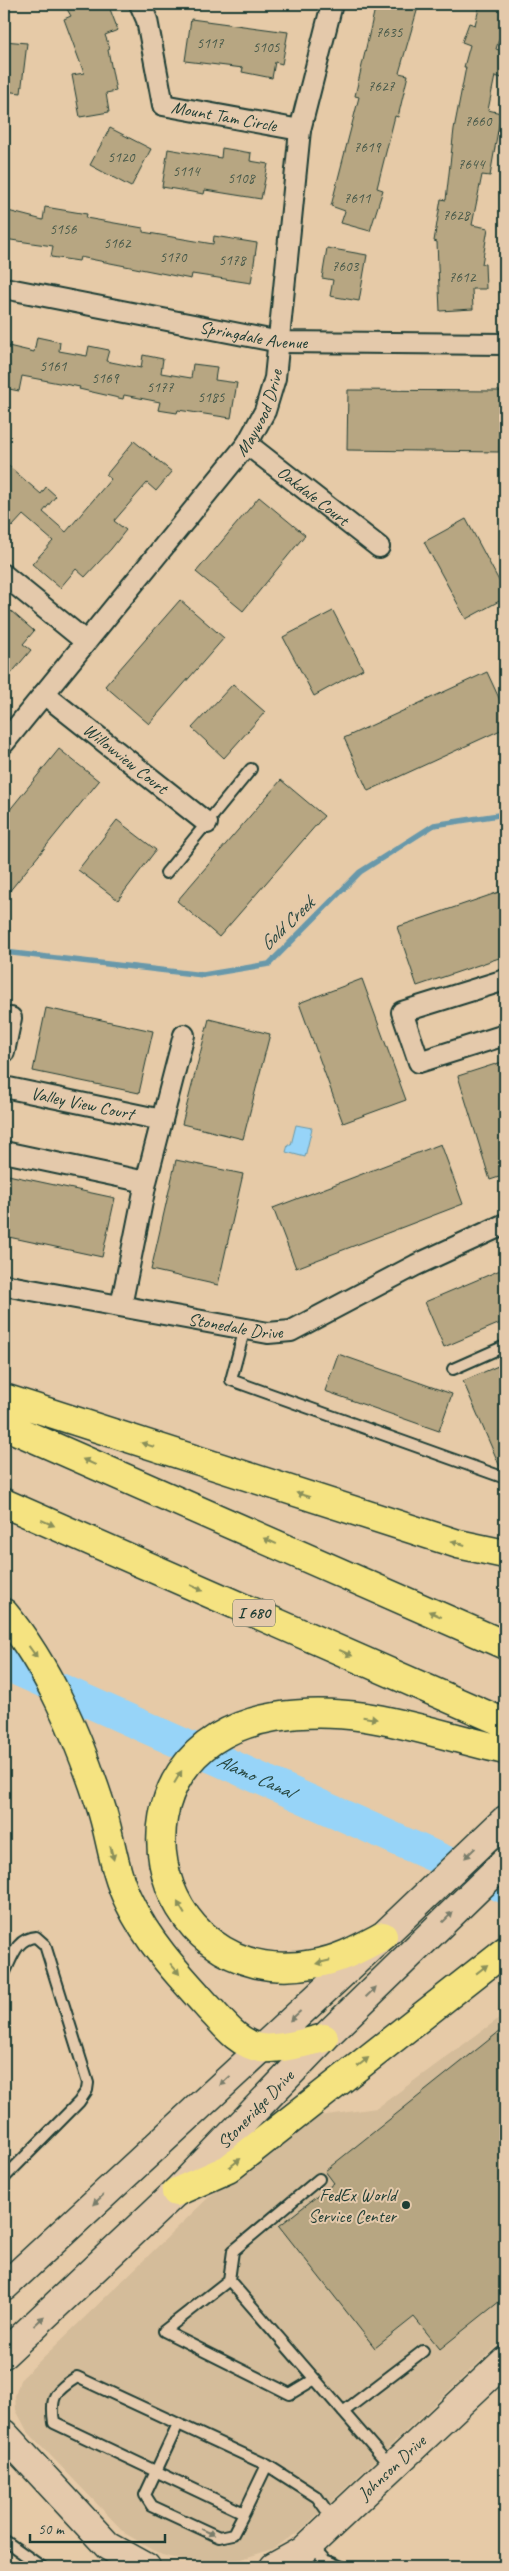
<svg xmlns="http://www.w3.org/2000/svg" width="509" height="2571" font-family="Caveat,sans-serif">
<rect width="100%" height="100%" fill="#e6caa7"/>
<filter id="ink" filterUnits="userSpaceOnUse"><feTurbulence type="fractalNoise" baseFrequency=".02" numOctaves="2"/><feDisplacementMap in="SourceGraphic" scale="10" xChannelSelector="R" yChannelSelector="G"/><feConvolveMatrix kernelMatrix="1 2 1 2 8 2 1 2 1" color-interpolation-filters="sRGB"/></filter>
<g filter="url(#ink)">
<path fill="#d4bc9a" d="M505 2014V2338L300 2531 272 2549 242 2559 211 2563 183 2560 162 2555 126 2534 27 2431 16 2410 15 2396 20 2380 210 2196 312 2117 377 2108Z"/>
<path fill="#97d4f8" stroke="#6798aa" d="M296 1125 312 1128 305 1157 286 1152 288 1145H291Z"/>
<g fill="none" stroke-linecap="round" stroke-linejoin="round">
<path stroke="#6798aa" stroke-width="5.5" d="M4 952 203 975 269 964 360 872 434 825 505 814"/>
<path stroke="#97d4f8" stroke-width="32" id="s1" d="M4 1664 505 1888"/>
</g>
<path fill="#b7a682" stroke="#1f3d34" d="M64 4H108L118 30 105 35 110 49 108 50 116 91 106 93 109 112 80 117 72 75 84 73 64 19 71 16Z
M376 4H419L399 73 408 75 398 117 395 116 377 188 383 190 370 231 341 223 345 211 331 206 359 97 355 96Z
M480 4H505V20L496 49 505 52V79L495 76 488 110 501 113 490 176 482 175 472 225 488 228 482 264H485L486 289H472L473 309 440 311 437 242 434 241 441 199 446 200 454 129 466 67H464L470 45 462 42 469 23 475 25Z
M191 19 288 32 282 64 275 62 272 78 242 72 243 68 185 61Z
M4 41 27 43 21 93 4 91Z
M110 128 151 149 131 187 90 165Z
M222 148 251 153 250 161 268 164 261 199 205 190 204 194 162 187 168 149 221 158Z
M45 207 87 214 86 218 143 228V232L213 244 214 236 257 243 251 283 192 274 191 279 80 257 79 261 51 257 53 246 4 239V210L43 220Z
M327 248 367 255 359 301 330 296 333 280 322 278Z
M37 337 60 342 59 351 87 356 89 346 109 350 106 361 141 368 143 355 163 359 161 373 191 378 193 364 217 367 215 380 237 383 231 418 178 410 177 413 158 410 160 402 124 395 123 399 79 389 80 387 22 376 19 391 4 388V345L34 352Z
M348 390 500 391 499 452 347 450Z
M134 441 172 472 156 491 147 483 114 521 126 530 111 549 85 577 76 569 60 588 32 564 53 541 23 515 12 527 4 520V462L41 494 46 487 56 496 43 512 66 532 111 479 106 475Z
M259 497 305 535 243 611 196 572Z
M466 519 505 592V598L466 619 424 542Z
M180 600 224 638 149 724 105 686Z
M11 611 34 631 23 644 31 650 4 682V619Z
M333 611 363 669 314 696 283 637Z
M487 672 505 711V728L368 791 344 738Z
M233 684 265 712 224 758 192 728Z
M59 749 99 781 4 898V817Z
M281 780 324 816 219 937 177 901Z
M117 820 156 850 118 900 78 870Z
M505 890V956L417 986 397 927Z
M362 979 406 1100 343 1123 299 1003Z
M46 1008 153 1031 139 1093 33 1071Z
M209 1019 270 1034 243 1139 182 1124Z
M505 1061V1175L490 1180 458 1076Z
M441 1144 463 1204 296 1268 273 1208Z
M176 1160 243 1174 218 1285 151 1270Z
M8 1175 115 1198 102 1257 4 1236V1193Z
M505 1268V1321L444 1347 425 1302Z
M338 1354 452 1394 439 1431 325 1391Z
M505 1363V1471L501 1469 463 1381Z
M505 2027V2297L440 2349 414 2317 375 2348 279 2226 334 2183 325 2171Z"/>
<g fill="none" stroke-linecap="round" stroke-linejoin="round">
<g stroke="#1f3d34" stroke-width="14">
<path id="lane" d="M166 873 251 769
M245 1328 231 1380 505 1478
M453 1369 505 1346
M4 1974C12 1958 16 1938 36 1937L45 1945 88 2083 87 2090 79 2102 4 2178
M229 2280 233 2251 319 2179
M315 2379 290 2394 164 2331 229 2280 390 2466
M343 2412 423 2351
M178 2424 145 2495 152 2506 219 2537 233 2534 244 2513
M267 2465 244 2513 54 2423C50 2396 55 2391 77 2377L267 2465 317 2497 334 2521
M4 2540 42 2567
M311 2545 325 2560 342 2567"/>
</g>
<g stroke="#1f3d34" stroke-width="24">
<g id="street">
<path id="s2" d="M140 4 147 20 163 105 300 130"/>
<path id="s3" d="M4 288 280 342 505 344"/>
<path id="s4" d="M247 444 379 547"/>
<path d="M4 575 85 641"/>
<path id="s5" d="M44 694 207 823"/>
<path id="s6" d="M4 743 247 444 265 411 275 378 300 130 332 4"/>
<path d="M505 980 402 1012 419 1062 505 1035"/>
<path d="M4 1052 11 1018"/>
<path id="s7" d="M4 1087 162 1120"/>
<path d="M4 1152 146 1182"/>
<path id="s8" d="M4 1285 268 1333 291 1331 416 1265 505 1224"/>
<path d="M121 1306 146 1182 184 1035"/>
</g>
</g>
<g stroke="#1f3d34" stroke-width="31">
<g id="secondary">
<path d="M4 2287 383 1936 505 1820"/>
<path id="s9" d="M4 2354 176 2192 324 2038 505 1862"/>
<path d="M4 2434 108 2546 146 2567"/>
<path id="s10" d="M274 2567 303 2551 505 2361"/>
</g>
</g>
<g stroke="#1f3d34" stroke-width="31">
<path id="highway" d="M4 1398 458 1544 505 1554
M4 1425 505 1645
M4 1503 505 1723
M4 1613C49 1667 78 1737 100 1804 111 1836 113 1871 129 1902 148 1942 178 1974 208 2007 223 2023 238 2044 261 2048 276 2050 309 2042 324 2038
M383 1936C360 1948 339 1960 313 1964 147 1995 93 1747 275 1717 358 1703 427 1733 505 1750
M176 2192 228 2169 505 1951"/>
</g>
<use href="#lane" stroke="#e4c9ab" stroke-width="10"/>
<use href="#street" stroke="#e4c9ab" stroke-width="20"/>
<use href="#secondary" stroke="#e4c9ab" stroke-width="28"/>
<use href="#highway" stroke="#f5e381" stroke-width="28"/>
</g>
<defs><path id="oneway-solid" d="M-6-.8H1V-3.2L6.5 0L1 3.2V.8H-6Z" transform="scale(1.25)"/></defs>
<g fill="#8a905a">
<use href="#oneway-solid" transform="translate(148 1445) rotate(-162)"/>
<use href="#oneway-solid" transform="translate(89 1462) rotate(-156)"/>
<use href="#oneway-solid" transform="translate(303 1495) rotate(-162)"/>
<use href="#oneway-solid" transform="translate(48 1523) rotate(24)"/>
<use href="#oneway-solid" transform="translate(270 1541) rotate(-156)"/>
<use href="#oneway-solid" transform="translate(458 1543) rotate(-164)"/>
<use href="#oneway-solid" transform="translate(197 1588) rotate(24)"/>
<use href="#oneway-solid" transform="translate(435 1614) rotate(-156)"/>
<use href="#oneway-solid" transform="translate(33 1652) rotate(54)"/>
<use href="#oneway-solid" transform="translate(346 1653) rotate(24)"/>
<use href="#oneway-solid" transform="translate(370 1718) rotate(9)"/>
<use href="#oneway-solid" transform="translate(178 1777) rotate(-59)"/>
<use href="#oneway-solid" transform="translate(112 1853) rotate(76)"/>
<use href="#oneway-solid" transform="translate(181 1908) rotate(-120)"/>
<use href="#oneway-solid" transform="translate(323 1962) rotate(167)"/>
<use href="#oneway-solid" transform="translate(175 1969) rotate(49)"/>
<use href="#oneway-solid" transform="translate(482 1969) rotate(-38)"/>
<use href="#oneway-solid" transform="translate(363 2062) rotate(-38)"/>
<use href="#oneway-solid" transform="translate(235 2163) rotate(-38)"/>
</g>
<g fill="#787c6a">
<use href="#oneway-solid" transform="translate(470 1853) rotate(136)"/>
<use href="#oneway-solid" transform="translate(448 1917) rotate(-44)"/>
<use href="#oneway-solid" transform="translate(371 1992) rotate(-44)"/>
<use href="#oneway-solid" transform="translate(295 2016) rotate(138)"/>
<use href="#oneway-solid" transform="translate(225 2081) rotate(137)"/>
<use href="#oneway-solid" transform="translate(98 2200) rotate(137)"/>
<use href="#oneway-solid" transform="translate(39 2321) rotate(-43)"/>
<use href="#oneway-solid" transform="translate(208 2532) rotate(25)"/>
</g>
</g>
<circle fill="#1f3d34" stroke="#e4c9ab" stroke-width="2" cx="406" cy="2205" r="5"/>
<g text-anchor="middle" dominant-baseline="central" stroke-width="4" stroke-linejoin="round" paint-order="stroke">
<g font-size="15" fill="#455748">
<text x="389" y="32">7635</text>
<text x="210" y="43">5117</text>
<text x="266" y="47">5105</text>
<text x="381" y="86">7627</text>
<text x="478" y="121">7660</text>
<text x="367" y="147">7619</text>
<text x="121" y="157">5120</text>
<text x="471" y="164">7644</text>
<text x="186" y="171">5114</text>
<text x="241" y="178">5108</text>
<text x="357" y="198">7611</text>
<text x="456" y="215">7628</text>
<text x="63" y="229">5156</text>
<text x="117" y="243">5162</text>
<text x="173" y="257">5170</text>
<text x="232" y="260">5178</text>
<text x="345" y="266">7603</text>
<text x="462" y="277">7612</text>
<text x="53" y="366">5161</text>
<text x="105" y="378">5169</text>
<text x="160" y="387">5177</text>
<text x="211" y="397">5185</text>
</g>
<rect fill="#e4c9ab" stroke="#5a6758" stroke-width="1" x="233" y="1599.5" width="42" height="27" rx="4"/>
<g font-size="16" font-weight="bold" fill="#1f3d34">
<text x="254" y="1613">I 680</text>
</g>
<g font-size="18" fill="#1f3d34" stroke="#e4c9ab">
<text stroke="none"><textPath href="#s2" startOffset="166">Mount Tam Circle</textPath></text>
<text stroke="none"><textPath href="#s3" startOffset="254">Springdale Avenue</textPath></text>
<text stroke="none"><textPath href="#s6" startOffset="419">Maywood Drive</textPath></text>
<text stroke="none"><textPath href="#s4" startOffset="84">Oakdale Court</textPath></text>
<text stroke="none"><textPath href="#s5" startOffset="104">Willowview Court</textPath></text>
<text stroke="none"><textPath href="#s7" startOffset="80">Valley View Court</textPath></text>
<text stroke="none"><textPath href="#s8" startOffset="235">Stonedale Drive</textPath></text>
<text stroke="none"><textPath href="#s9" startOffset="351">Stoneridge Drive</textPath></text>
<text stroke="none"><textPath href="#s10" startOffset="155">Johnson Drive</textPath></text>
</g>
<g font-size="18" fill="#1f3d34" stroke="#e4c9ab" text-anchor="end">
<text x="396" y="2195">FedEx World<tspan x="396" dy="21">Service Center</tspan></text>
</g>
<g font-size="19" font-style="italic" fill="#25453e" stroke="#e4c9ab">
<text transform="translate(287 924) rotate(-44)">Gold Creek</text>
<text stroke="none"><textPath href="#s1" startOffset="275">Alamo Canal</textPath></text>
</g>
</g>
<rect width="509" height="2571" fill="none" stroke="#e4c9ab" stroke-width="20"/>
<rect x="10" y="10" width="489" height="2551" fill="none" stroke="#1f3d34" stroke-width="2" filter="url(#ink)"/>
<path d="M30 2534v8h135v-8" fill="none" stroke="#1f3d34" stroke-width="2.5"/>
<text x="38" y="2534" font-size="15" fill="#1f3d34" stroke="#e4c9ab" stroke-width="4" paint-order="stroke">50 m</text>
</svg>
